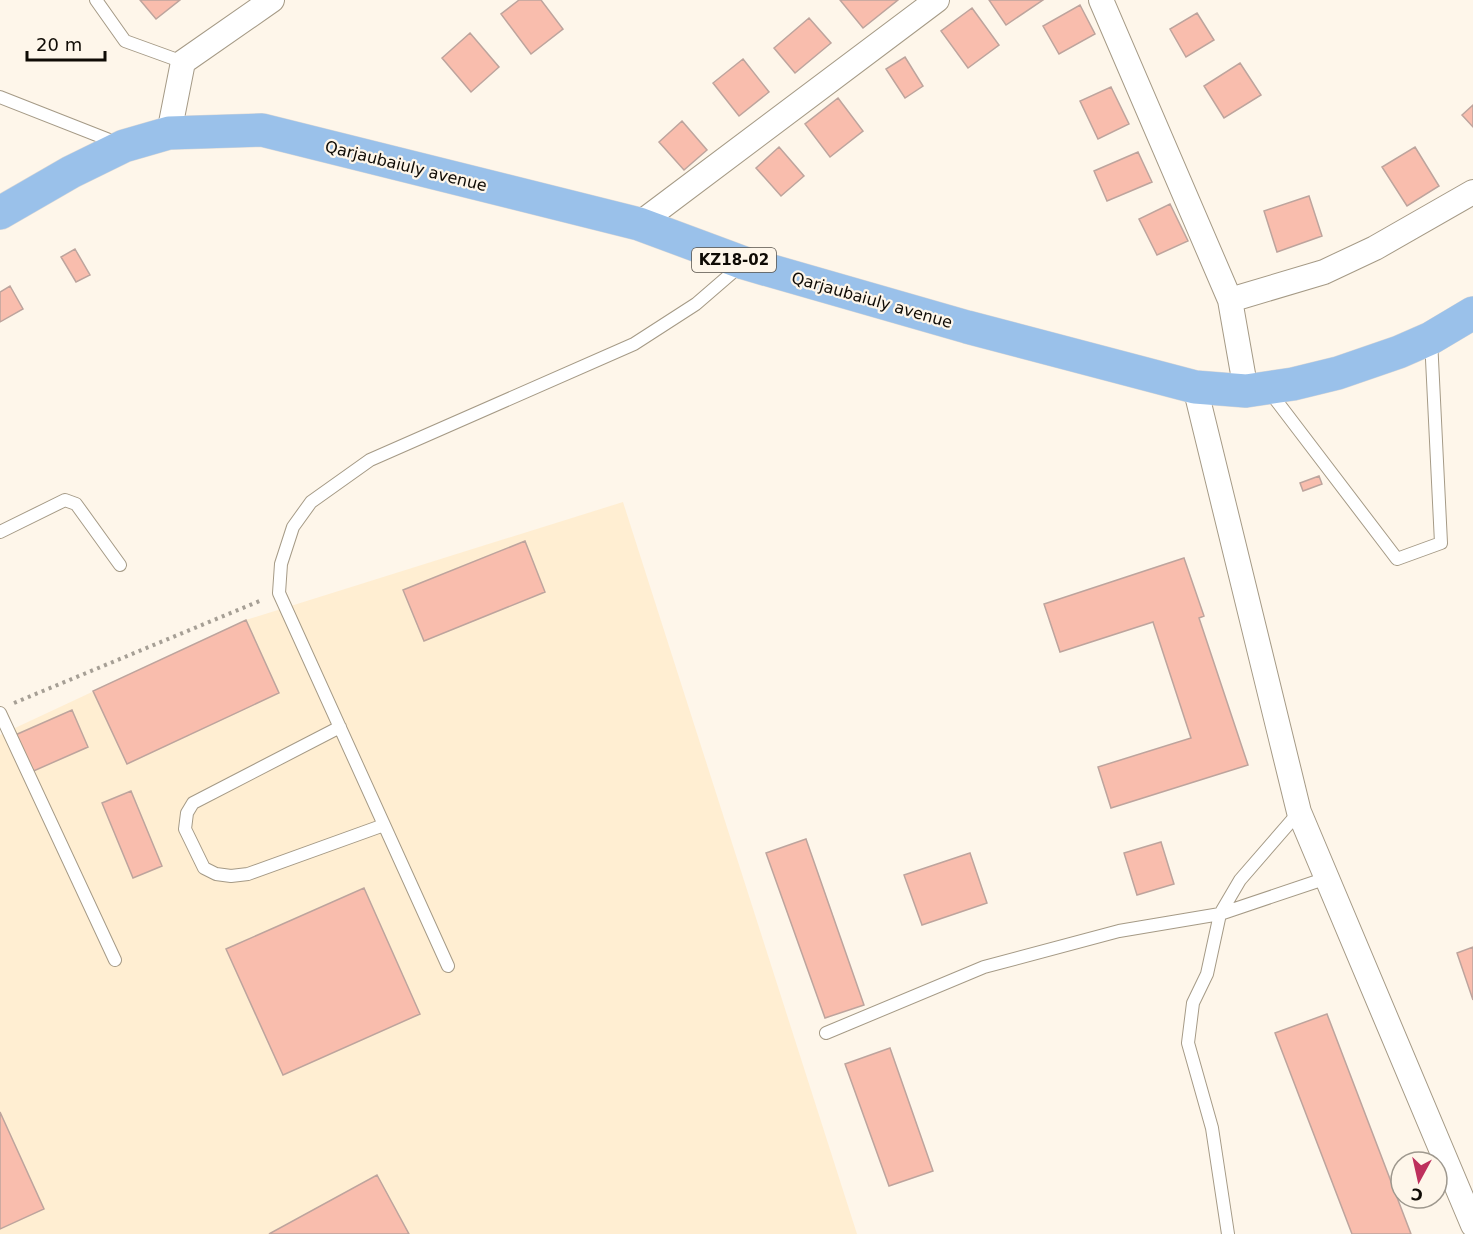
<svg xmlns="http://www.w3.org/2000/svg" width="1473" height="1234" font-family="'DejaVu Sans',sans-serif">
<rect width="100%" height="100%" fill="#fef6ea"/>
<path fill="#ffeed2" d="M623 502 857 1234H0V735L246 620Z"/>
<path fill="#f9bdad" stroke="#bda49d" stroke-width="1.5" d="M140 0H180L156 19Z
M519 0H541L563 29 531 54 501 14Z
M840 0H898L863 28Z
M989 0H1043L1006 25Z
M1080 5 1095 34 1059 54 1043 26Z
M972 8 999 45 968 68 941 31Z
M1197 13 1214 40 1186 57 1170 29Z
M809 18 831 43 795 73 774 48Z
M470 33 499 67 471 92 442 58Z
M905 57 923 86 905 98 886 69Z
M743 59 769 92 739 116 713 83Z
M1240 63 1261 95 1224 118 1204 86Z
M1111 87 1129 124 1098 139 1080 101Z
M838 98 863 131 830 157 805 124Z
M1473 105V127L1462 115Z
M682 121 707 150 684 170 659 142Z
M779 147 804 176 781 196 756 168Z
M1415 147 1439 186 1407 206 1382 167Z
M1138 152 1152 182 1107 201 1094 171Z
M1309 196 1322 236 1277 252 1264 211Z
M1170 204 1188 241 1157 255 1139 219Z
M75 249 90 275 76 282 61 257Z
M10 286 23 309 0 322V292Z
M1319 476 1322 484 1303 491 1300 483Z
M525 541 545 592 424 641 403 590Z
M1184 558 1204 616 1199 618 1248 765 1111 808 1098 767 1191 738 1153 622 1060 652 1044 604Z
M246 620 279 693 127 764 93 691Z
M72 710 88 747 29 773 13 736Z
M131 791 162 866 133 878 102 803Z
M806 839 864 1005 825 1018 766 853Z
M1161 842 1174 884 1137 895 1124 853Z
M970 853 987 903 922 925 904 875Z
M364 888 420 1014 283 1075 226 949Z
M1473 947V1000L1457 953Z
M1327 1014 1411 1234H1352L1275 1033Z
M890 1048 933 1171 889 1186 845 1064Z
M0 1112 44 1209 0 1229Z
M377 1175 409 1234H269Z"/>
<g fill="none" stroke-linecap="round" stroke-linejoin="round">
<g stroke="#a59a86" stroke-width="14">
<path id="lane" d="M96 0 125 41 183 62
M0 97 117 143
M1269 391 1397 559 1441 543 1431 339
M0 532 65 500 76 504 120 565
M0 713 115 960
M340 727 193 803 187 813 185 829 204 868 216 874 231 876 248 874 384 825
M448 966 279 593 281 564 293 527 311 502 370 460 634 344 696 304 740 266
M826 1033 984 967 1119 931 1220 914 1327 878
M1228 1234 1212 1128 1188 1043 1193 1003 1207 974 1220 914 1240 880 1299 812"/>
</g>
<g stroke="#a59a86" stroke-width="26">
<path id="street" d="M1101 0 1230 300 1246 391
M169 133 183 62 272 0
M639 224 937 0
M1230 300 1324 272 1375 248 1473 192
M1195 387 1299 812 1473 1225"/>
</g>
<g stroke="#d9d8d7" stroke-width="34">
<path id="highway" d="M0 213 71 172 124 146 169 133 262 130 639 224 744 263 967 327 1195 387 1246 391 1293 384 1338 373 1399 352 1431 338 1473 313"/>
</g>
<path stroke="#a69f95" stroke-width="4" stroke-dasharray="3 4.5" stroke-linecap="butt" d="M14 703 262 600"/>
<use href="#lane" stroke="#fff" stroke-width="12"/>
<use href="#street" stroke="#fff" stroke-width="24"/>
<use href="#highway" stroke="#9ac1ea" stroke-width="33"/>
</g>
<g text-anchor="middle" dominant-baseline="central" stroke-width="4.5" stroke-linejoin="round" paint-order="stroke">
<rect fill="#fef6ea" stroke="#57524a" stroke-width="1.5" x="692" y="248" width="84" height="24" rx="4.5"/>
<g font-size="15" font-weight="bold" fill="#0f0b05">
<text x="734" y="260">KZ18-02</text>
</g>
<g font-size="16" fill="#0f0b05" stroke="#fef6ea">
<text transform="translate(406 166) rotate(14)">Qarjaubaiuly avenue</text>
<text transform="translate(872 300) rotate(16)">Qarjaubaiuly avenue</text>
</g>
</g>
<g transform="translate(1419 1180) rotate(188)"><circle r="28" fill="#fef6ea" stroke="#9e988e" stroke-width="1.5"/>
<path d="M0-4.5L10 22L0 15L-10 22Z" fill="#be305d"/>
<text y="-9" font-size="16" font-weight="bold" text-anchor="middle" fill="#0f0b05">С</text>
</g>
<path d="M27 51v9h78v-9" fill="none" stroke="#0f0b05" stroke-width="3"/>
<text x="36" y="51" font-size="18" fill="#0f0b05" stroke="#fef6ea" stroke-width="4.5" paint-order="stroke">20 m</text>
</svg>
